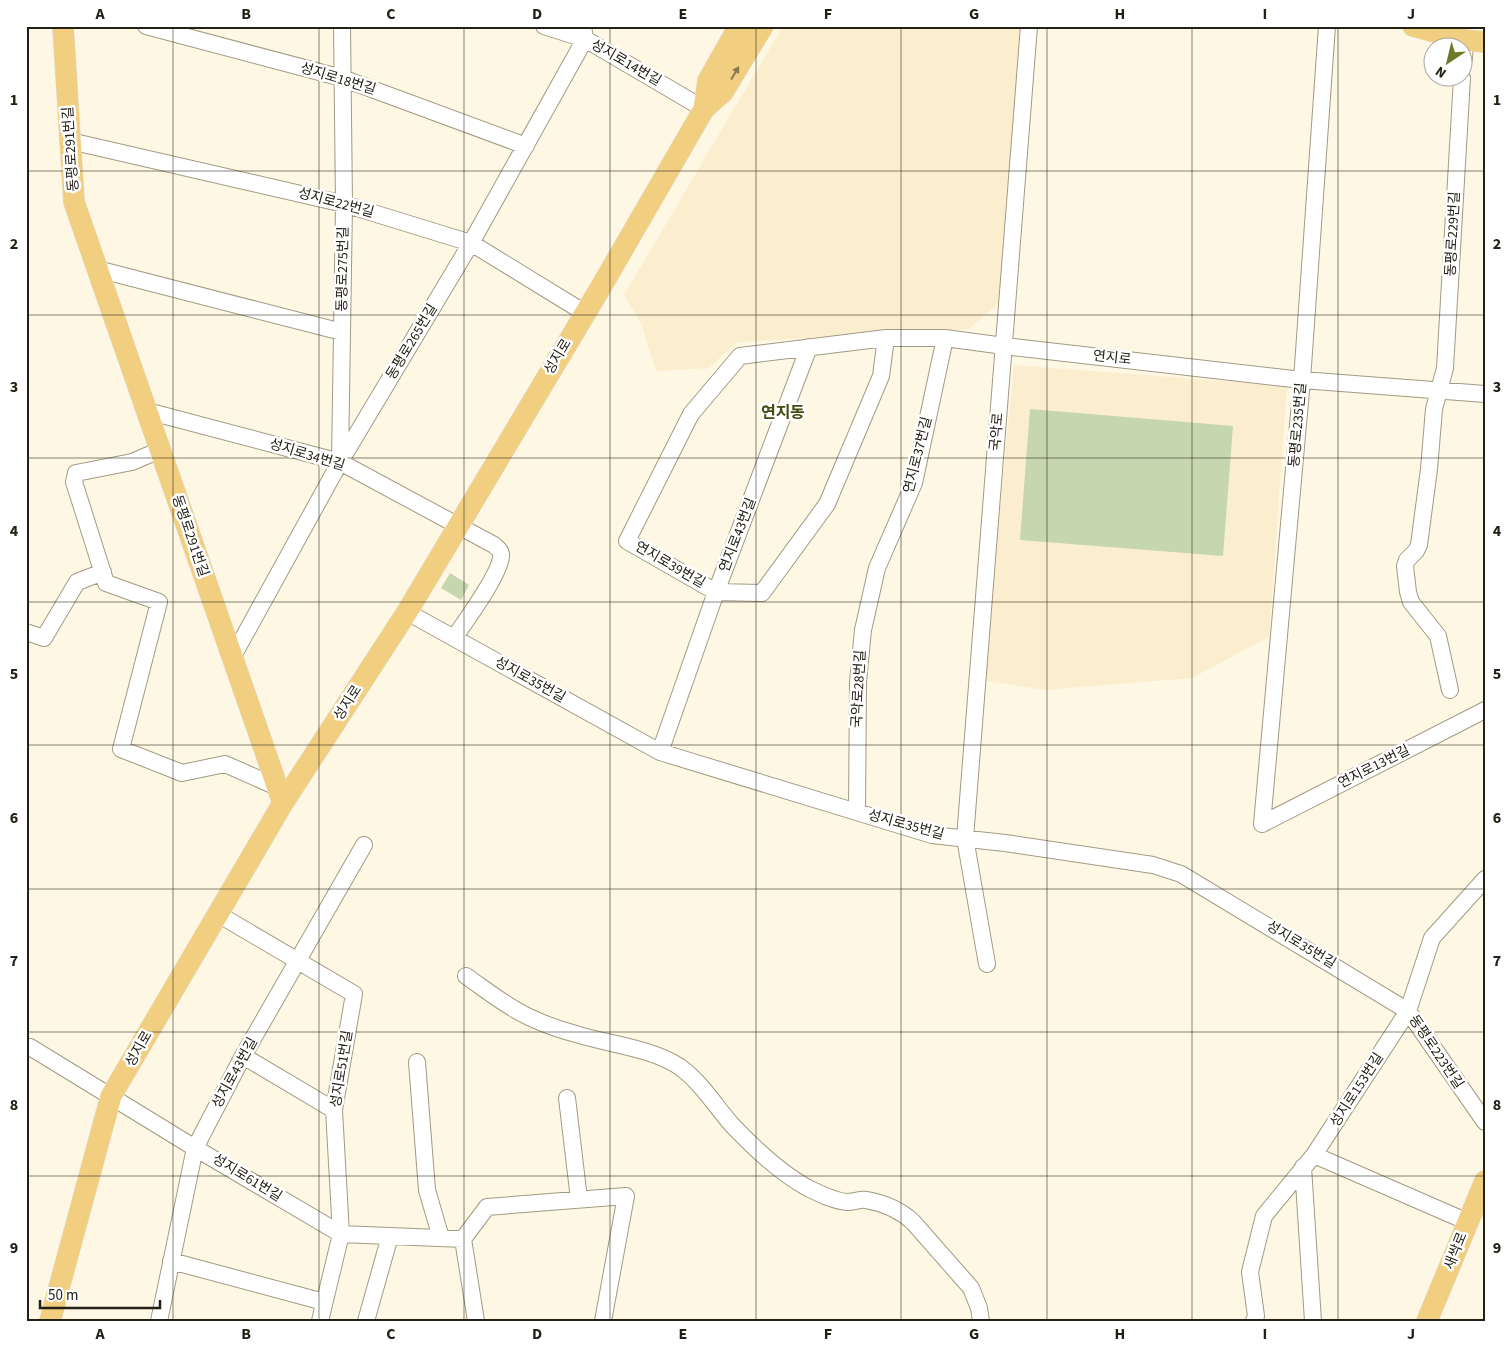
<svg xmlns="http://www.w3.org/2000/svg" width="1511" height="1347" font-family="'Source Sans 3','Noto Sans KR',sans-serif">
<rect width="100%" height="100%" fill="#fef7e3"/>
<path fill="#faeece" d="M783 26H1021L1002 300 969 329 737 342 709 368 656 371 641 323 624 295Z
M1014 365 1287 386 1269 637 1192 678 1044 690 983 680Z"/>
<path fill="#c6d6ae" d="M1030 409 1233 426 1223 556 1020 540Z
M450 573 469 585 461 600 441 588Z"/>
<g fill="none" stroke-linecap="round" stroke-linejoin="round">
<g stroke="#a39a83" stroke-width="18">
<path id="minor" d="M146 26 342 78 526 146
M544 26 585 39 704 109
M1464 59 1465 40
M70 141 344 204 471 243 585 313
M97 269 342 332
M886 338 881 376 827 504 762 593 716 592 627 541 691 414 740 356 886 338H945L1004 346 1302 380 1485 394
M147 411 340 462 494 545C497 548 500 549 501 554 503 571 464 623 454 638
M160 450 132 462 76 473 74 482 106 583 159 602 121 749 182 773 225 764 277 787
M340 461 344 204 342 26
M407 612 660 752 932 835 1005 843 1153 865 1181 874 1408 1011 1485 1122
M26 632 44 638 77 582 103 572
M232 658 340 462 471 243 585 39 583 26
M1450 690 1438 636 1411 602 1408 592 1405 566 1407 560 1416 551 1419 545 1429 469 1434 409 1445 368 1462 78
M660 752 716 592 809 347
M857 811 858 682 863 630 877 568 914 483 945 338
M1262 824 1302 380 1327 26
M1262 824 1485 710
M218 914 354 994 334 1110 341 1234 320 1321
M987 964 965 838 1029 26
M466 976C486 990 507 1007 529 1017 544 1024 560 1030 576 1034 607 1044 652 1048 680 1067 702 1083 715 1106 733 1126 755 1149 780 1173 808 1188 820 1194 834 1201 847 1202 854 1202 860 1199 866 1200 884 1203 900 1210 913 1222L971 1288 979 1308 981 1321
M26 1049 30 1047 195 1148 341 1234 463 1239
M243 1056 334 1110
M417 1062 427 1190 441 1238
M567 1098 579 1199
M1314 1155 1468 1222
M1303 1167 1313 1321
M171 1261 324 1302
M159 1321 195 1148 243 1056 364 845
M366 1321 390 1236
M476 1321 463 1239 487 1207 626 1196 603 1321
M1254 1321 1256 1316 1250 1272 1264 1216 1314 1155 1408 1011 1432 938 1485 879"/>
</g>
<g stroke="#e0e0de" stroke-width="22">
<path id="major" d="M63 26 74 202 283 803
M1413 26 1465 40 1485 42
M704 109 708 81 739 26
M50 1321 111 1096 283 803 407 612 601 287 704 109 723 92 763 26
M1427 1321 1485 1181"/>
</g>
<use href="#minor" stroke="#fff" stroke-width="16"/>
<use href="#major" stroke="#f2ce80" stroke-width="21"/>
</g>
<defs><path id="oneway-solid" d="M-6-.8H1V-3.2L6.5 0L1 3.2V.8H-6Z" transform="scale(1.25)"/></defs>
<use fill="#8a774b" href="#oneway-solid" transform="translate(735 73) rotate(-59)"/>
<path fill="none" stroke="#232016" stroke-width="1" stroke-opacity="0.55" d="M173 26V1321M319 26V1321M464 26V1321M610 26V1321M756 26V1321M901 26V1321M1047 26V1321M1192 26V1321M1338 26V1321M26 171H1485M26 315H1485M26 458H1485M26 602H1485M26 745H1485M26 889H1485M26 1032H1485M26 1176H1485"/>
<g text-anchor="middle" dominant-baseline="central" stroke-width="5" stroke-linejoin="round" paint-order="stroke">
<g font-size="14" fill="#232016" stroke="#fff">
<text transform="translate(626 63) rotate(30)">성지로14번길</text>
<text transform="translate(338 79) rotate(17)">성지로18번길</text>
<text transform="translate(71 149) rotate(-94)">동평로291번길</text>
<text transform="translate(336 203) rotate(15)">성지로22번길</text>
<text transform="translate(1453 234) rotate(-87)">동평로229번길</text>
<text transform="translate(343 269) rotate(-89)">동평로275번길</text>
<text transform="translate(412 342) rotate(-59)">동평로265번길</text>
<text transform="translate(558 357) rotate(-59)">성지로</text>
<text transform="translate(1112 358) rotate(6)">연지로</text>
<text transform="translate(1298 425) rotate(-85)">동평로235번길</text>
<text transform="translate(997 432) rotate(-85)">국악로</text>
<text transform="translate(307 455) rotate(17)">성지로34번길</text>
<text transform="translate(918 455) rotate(-76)">연지로37번길</text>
<text transform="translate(738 535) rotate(-69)">연지로43번길</text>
<text transform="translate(190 536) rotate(71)">동평로291번길</text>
<text transform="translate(670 565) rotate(30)">연지로39번길</text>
<text transform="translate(530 680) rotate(29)">성지로35번길</text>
<text transform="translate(859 689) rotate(-87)">국악로28번길</text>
<text transform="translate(348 703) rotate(-57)">성지로</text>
<text transform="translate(1374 767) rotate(-27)">연지로13번길</text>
<text transform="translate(906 825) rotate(15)">성지로35번길</text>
<text transform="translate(1301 945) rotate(31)">성지로35번길</text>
<text transform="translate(139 1049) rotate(-60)">성지로</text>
<text transform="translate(1436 1052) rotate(56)">동평로223번길</text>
<text transform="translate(342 1069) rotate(-81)">성지로51번길</text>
<text transform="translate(235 1073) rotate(-61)">성지로43번길</text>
<text transform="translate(1357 1090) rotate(-57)">성지로153번길</text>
<text transform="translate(247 1178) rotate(31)">성지로61번길</text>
<text transform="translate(1456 1251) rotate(-68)">새싹로</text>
</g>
<g font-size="16" font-weight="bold" fill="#434c12" stroke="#fff">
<text x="783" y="413">연지동</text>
</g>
</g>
<rect width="1511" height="1347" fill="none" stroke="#ffffff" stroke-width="55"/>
<g transform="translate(1448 62) rotate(215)"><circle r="24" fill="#ffffff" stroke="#a7a6a2"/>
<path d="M0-4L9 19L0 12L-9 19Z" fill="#6c7a27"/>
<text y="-8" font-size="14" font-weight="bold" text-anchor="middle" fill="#232016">N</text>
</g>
<path d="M40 1300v8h120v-8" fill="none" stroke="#232016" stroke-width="2.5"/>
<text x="48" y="1300" font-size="15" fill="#232016" stroke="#ffffff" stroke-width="4" paint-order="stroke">50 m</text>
<rect x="28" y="28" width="1456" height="1292" fill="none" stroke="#232016" stroke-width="2"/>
<g font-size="16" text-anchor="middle" font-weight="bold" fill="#232016">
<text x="100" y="19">A</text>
<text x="246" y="19">B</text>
<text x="391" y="19">C</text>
<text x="537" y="19">D</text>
<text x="683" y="19">E</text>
<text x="828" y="19">F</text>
<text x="974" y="19">G</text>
<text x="1120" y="19">H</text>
<text x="1265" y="19">I</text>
<text x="1411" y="19">J</text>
<text x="14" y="105">1</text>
<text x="1497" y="105">1</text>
<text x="14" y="249">2</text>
<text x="1497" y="249">2</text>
<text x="14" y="392">3</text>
<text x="1497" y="392">3</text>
<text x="14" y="536">4</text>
<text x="1497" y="536">4</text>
<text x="14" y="679">5</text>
<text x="1497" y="679">5</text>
<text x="14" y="823">6</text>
<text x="1497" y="823">6</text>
<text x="14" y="966">7</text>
<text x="1497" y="966">7</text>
<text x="14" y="1110">8</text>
<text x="1497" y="1110">8</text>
<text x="14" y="1253">9</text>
<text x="1497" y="1253">9</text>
<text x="100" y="1339">A</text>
<text x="246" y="1339">B</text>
<text x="391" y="1339">C</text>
<text x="537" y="1339">D</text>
<text x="683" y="1339">E</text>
<text x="828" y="1339">F</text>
<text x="974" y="1339">G</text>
<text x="1120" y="1339">H</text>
<text x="1265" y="1339">I</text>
<text x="1411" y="1339">J</text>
</g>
</svg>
